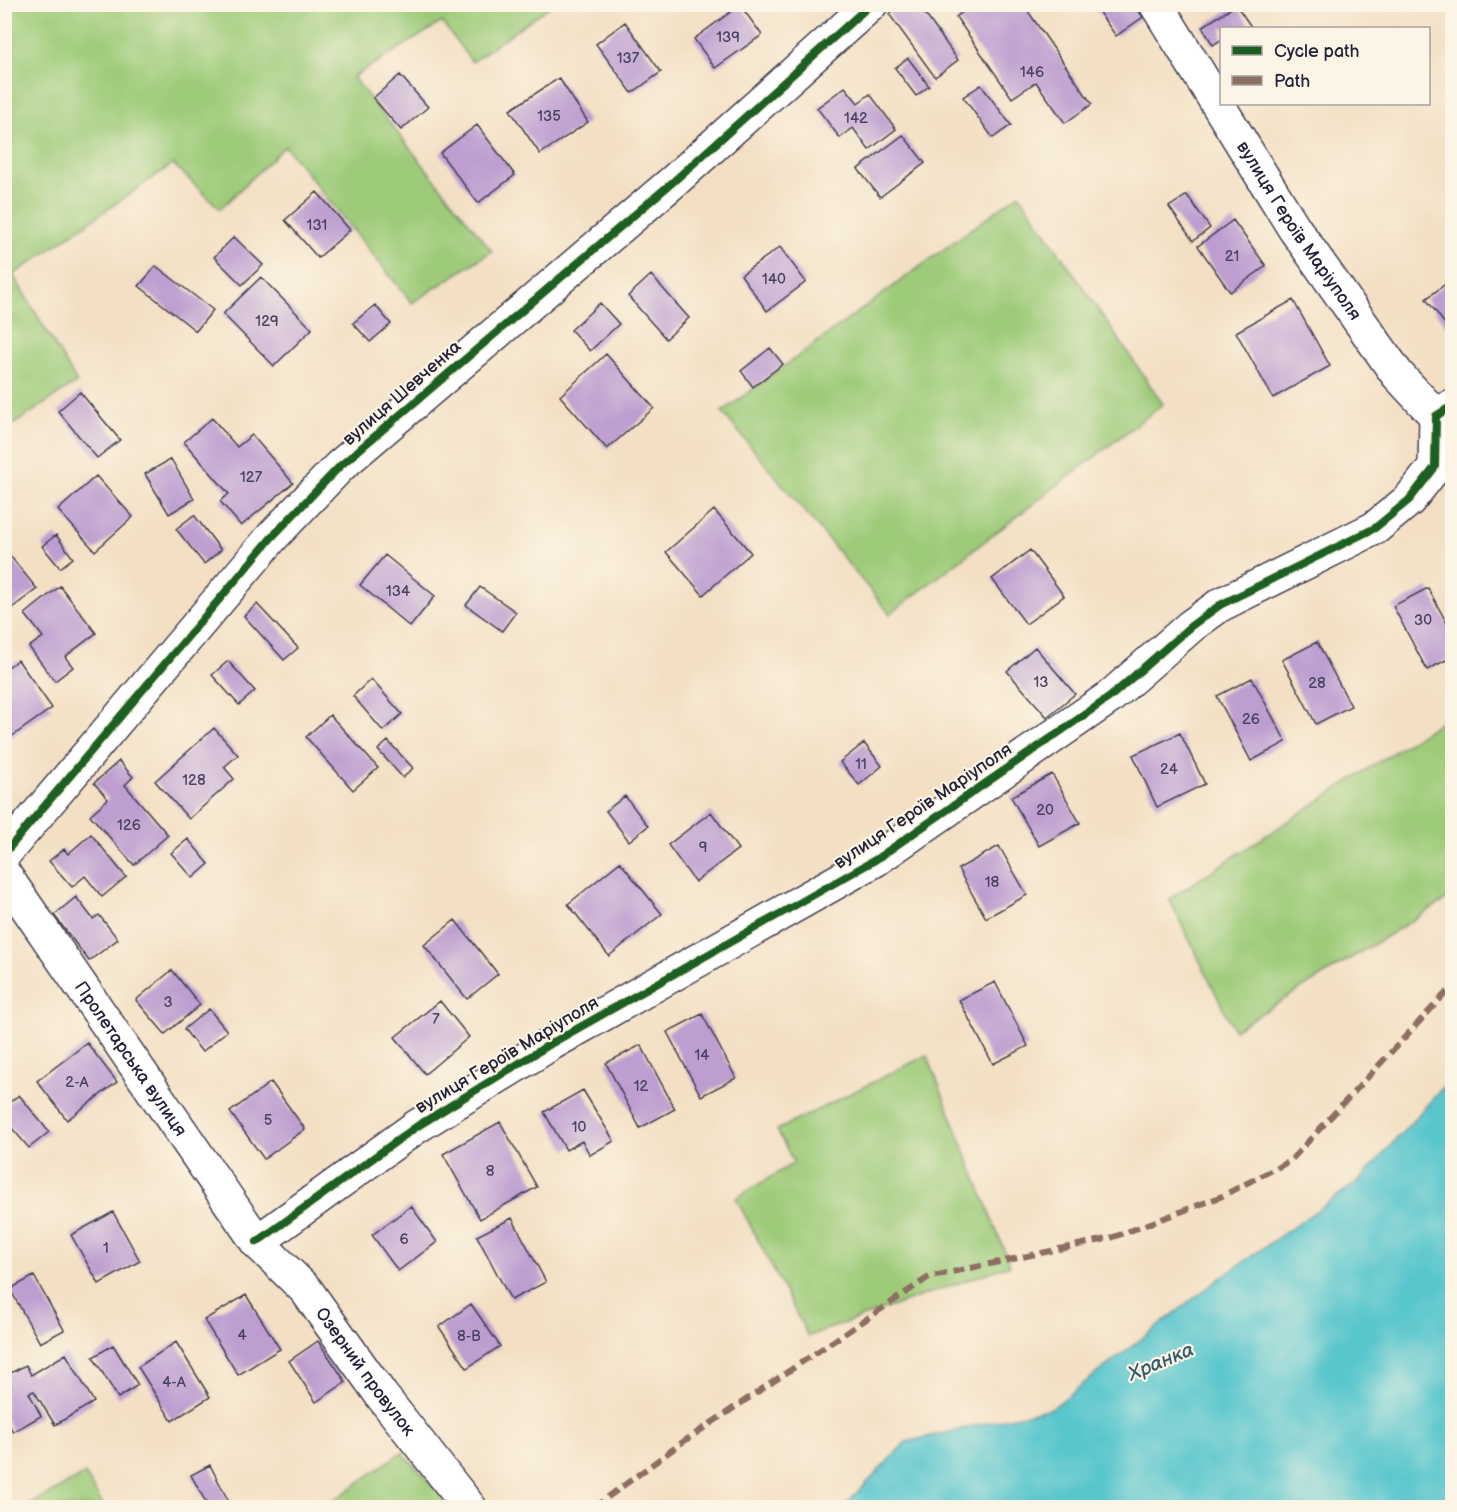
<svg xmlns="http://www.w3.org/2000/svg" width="1457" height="1512" font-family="'Balsamiq Sans',sans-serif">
<rect width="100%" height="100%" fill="#fcf5e5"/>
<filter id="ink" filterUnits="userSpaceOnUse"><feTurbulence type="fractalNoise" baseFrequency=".0167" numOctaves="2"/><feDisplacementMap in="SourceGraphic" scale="12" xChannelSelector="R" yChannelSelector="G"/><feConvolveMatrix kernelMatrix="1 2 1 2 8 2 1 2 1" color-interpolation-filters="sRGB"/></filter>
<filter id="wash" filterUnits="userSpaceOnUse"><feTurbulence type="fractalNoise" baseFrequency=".008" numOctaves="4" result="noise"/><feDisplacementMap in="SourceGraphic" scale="24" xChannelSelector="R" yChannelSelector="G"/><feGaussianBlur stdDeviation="1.35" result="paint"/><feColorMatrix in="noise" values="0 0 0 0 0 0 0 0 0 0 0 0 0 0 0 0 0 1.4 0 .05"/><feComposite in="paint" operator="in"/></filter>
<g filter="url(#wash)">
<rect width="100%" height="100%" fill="#f3e0c4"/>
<path fill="#9ecb79" stroke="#60765a" stroke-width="1.5" d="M5 4H551V5L472 62 442 22 353 77 492 251 412 303 285 146 220 209 173 164 13 275 77 382 5 430Z
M1019 194 1163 404 890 614 722 412Z
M1452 714V896L1234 1030 1169 899Z
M927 1055 1010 1265 808 1336 736 1198 794 1163 777 1130Z
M402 1452 453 1507 323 1508Z
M85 1474 104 1507H26Z"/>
<path fill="#58c6cd" stroke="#3d7484" stroke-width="1.5" d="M1452 1077V1507H844L906 1442 1052 1408 1219 1279 1360 1180Z"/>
<g id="blocks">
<path fill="#bc9ed0" d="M902 4H918L958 60 935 77 889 14Z
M973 4H1023L1092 104 1065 123 1036 82 1012 98 956 17Z
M1093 4H1134L1143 17 1116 36Z
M740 5 762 35 715 68 694 39Z
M1236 5 1252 28H1222V39L1213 45 1202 27Z
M625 22 661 72 632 93 596 44Z
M908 58 929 86 916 96 895 68Z
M400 75 428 107 401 130 373 98Z
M559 78 588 122 540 154 510 110Z
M981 85 1011 125 993 138 963 97Z
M845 87 858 103 870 94 896 129 869 150 853 128 840 138 817 108Z
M477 125 515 175 478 203 440 153Z
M903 135 925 163 880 197 858 169Z
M317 192 350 230 318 258 285 220Z
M1187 195 1210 228 1193 241 1169 207Z
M1233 220 1266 266 1230 292 1198 246Z
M234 237 263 265 242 285 214 257Z
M780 247 806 282 767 311 741 275Z
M156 266 213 310 196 331 139 286Z
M651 275 689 318 666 339 628 296Z
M261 277 312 329 274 366 223 314Z
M1452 279V333L1426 299Z
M1293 300 1330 366 1273 398 1236 332Z
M600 303 619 324 590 351 571 330Z
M375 305 391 324 370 342 353 323Z
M770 348 783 364 753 387 741 371Z
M606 354 654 408 607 449 560 396Z
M80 392 120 440 97 458 58 411Z
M212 418 237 447 252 435 293 483 241 526 220 501 229 494 184 442Z
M171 459 194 499 169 514 145 474Z
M96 476 133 517 95 551 58 510Z
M714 510 751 553 703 595 666 552Z
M194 515 221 550 204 564 176 529Z
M56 535 73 558 60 568 42 546Z
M4 548 37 589 4 614Z
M1030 550 1064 596 1026 624 992 579Z
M385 555 435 596 410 627 360 585Z
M60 586 96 633 65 657 73 667 55 681 29 647 43 637 25 614Z
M480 587 516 612 502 631 466 605Z
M1428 588 1452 633V657L1427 670 1393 606Z
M257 604 298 648 284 660 244 616Z
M1317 642 1351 706 1316 724 1282 660Z
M1035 647 1075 694 1047 717 1007 671Z
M18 660 52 708 11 737 4 728V662L8 667Z
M228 661 255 691 239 705 212 675Z
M1252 678 1286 742 1251 761 1217 696Z
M371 679 402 714 383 731 353 696Z
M330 715 378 768 353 790 306 737Z
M214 728 238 755 224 767 234 779 189 819 155 781Z
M1180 733 1205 784 1157 807 1133 755Z
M388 741 413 768 403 778 378 750Z
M864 743 882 766 859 785 840 762Z
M119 761 133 777 125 785 168 835 134 865 90 815 108 799 94 783Z
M1052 774 1080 823 1039 846 1011 797Z
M625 796 648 826 629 841 606 811Z
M711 812 738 849 695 882 668 845Z
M91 834 126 877 102 897 85 876 72 887 49 861 64 849 68 854Z
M188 839 209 864 193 878 171 853Z
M999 846 1027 895 986 918 958 869Z
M620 862 662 914 609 956 568 904Z
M76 897 93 919 99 915 118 939 89 961 54 915Z
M455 920 498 974 467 999 424 945Z
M172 970 200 1005 165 1034 136 1000Z
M995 982 1028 1046 993 1064 959 1000Z
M440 1001 469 1037 425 1074 395 1037Z
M209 1009 227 1031 202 1052 184 1029Z
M702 1014 736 1078 701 1096 667 1032Z
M87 1043 117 1082 67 1120 37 1081Z
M641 1045 675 1109 640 1128 606 1063Z
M271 1082 305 1129 264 1159 230 1112Z
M583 1090 614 1141 590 1155 582 1141 566 1150 544 1112Z
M19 1095 49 1132 29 1148 4 1119V1107Z
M500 1122 537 1187 480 1219 443 1154Z
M411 1206 437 1242 398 1271 372 1235Z
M113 1212 140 1261 99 1284 71 1235Z
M512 1218 546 1282 511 1300 477 1236Z
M34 1276 64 1330 40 1343 10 1289Z
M246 1295 280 1349 238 1375 204 1320Z
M471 1304 500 1346 467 1368 439 1327Z
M318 1341 346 1382 316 1402 289 1361Z
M176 1342 210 1397 172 1421 138 1367Z
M113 1345 138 1385 118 1398 93 1357Z
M66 1354 94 1402 55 1425 34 1391 29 1393 41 1416 13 1432 5 1417V1376L26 1365 31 1375Z
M210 1465 232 1508H209L191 1475Z"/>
</g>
</g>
<g filter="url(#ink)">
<use href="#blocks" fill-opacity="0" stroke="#413e50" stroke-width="1.5"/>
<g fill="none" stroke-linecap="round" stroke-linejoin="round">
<g stroke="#413e50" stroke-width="36">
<g id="minor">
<path id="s1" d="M1156 4 1294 228 1397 374 1436 416"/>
<path d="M4 854 272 537 340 466 674 181 871 4"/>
<path id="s2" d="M4 874 257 1242 306 1290 382 1396 470 1508"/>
<path d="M257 1242 416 1127 552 1043 875 860 1110 697 1191 626 1220 605 1375 528 1409 500 1435 467 1436 416 1452 406"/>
</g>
</g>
<use href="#minor" stroke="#fff" stroke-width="33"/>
<path stroke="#8d6e63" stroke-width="6" stroke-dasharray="12 6" stroke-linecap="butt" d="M593 1508 680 1444 929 1277 1111 1238 1220 1197 1290 1161 1444 995 1452 988"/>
<g stroke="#fcf5e5" stroke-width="11">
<path id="cycleway" d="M4 854 272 537 340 466 674 181 871 4
M257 1242 416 1127 552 1043 875 860 1110 697 1191 626 1220 605 1375 528 1409 500 1435 467 1436 416 1452 406"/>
</g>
<use href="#cycleway" stroke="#1b5e20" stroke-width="8"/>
</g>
</g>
<g text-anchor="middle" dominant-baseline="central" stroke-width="4.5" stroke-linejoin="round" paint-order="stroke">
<g font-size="15" fill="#484160">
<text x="728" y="37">139</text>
<text x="628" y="58">137</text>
<text x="1032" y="72">146</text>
<text x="549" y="116">135</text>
<text x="856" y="118">142</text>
<text x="317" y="225">131</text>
<text x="1232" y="256">21</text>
<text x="774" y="279">140</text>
<text x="267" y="321">129</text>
<text x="251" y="477">127</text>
<text x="398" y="591">134</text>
<text x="1423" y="620">30</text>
<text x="1041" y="682">13</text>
<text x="1317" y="683">28</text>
<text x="1251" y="719">26</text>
<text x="861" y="764">11</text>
<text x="1169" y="769">24</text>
<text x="194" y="780">128</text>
<text x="1045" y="810">20</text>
<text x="129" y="825">126</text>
<text x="703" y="847">9</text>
<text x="992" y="882">18</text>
<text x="168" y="1002">3</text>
<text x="436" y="1019">7</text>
<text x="702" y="1055">14</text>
<text x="77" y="1082">2-А</text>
<text x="641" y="1086">12</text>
<text x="268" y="1120">5</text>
<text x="579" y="1127">10</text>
<text x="490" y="1171">8</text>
<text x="404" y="1239">6</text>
<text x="106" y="1248">1</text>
<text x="242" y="1335">4</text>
<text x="469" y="1336">8-В</text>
<text x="174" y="1382">4-А</text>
</g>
<g font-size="18" fill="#22223b" stroke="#fcf5e5">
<text stroke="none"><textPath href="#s1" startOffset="268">вулиця Героїв Маріуполя</textPath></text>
<text transform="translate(402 393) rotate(-41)">вулиця Шевченка</text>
<text transform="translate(923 806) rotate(-34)">вулиця Героїв Маріуполя</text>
<text transform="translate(507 1055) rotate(-31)">вулиця Героїв Маріуполя</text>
<text stroke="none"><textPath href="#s2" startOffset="224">Пролетарська вулиця</textPath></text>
<text stroke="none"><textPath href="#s2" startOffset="616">Озерний провулок</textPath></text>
</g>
<g font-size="20" font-style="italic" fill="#355b6e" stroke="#fcf5e5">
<text transform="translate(1161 1362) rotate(-23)">Хранка</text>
</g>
</g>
<rect width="1457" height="1512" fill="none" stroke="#fcf5e5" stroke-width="24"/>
<rect x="1220" y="27" width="210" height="78" fill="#fcf5e5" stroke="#a5a1a1" stroke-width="1.5"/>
<rect x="1232" y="46" width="30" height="9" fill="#1b5e20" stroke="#a5a1a1" stroke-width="1.5"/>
<text x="1274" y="57" font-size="18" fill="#22223b">Cycle path</text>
<rect x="1232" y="76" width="30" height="9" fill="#8d6e63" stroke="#a5a1a1" stroke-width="1.5"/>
<text x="1274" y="87" font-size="18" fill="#22223b">Path</text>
</svg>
